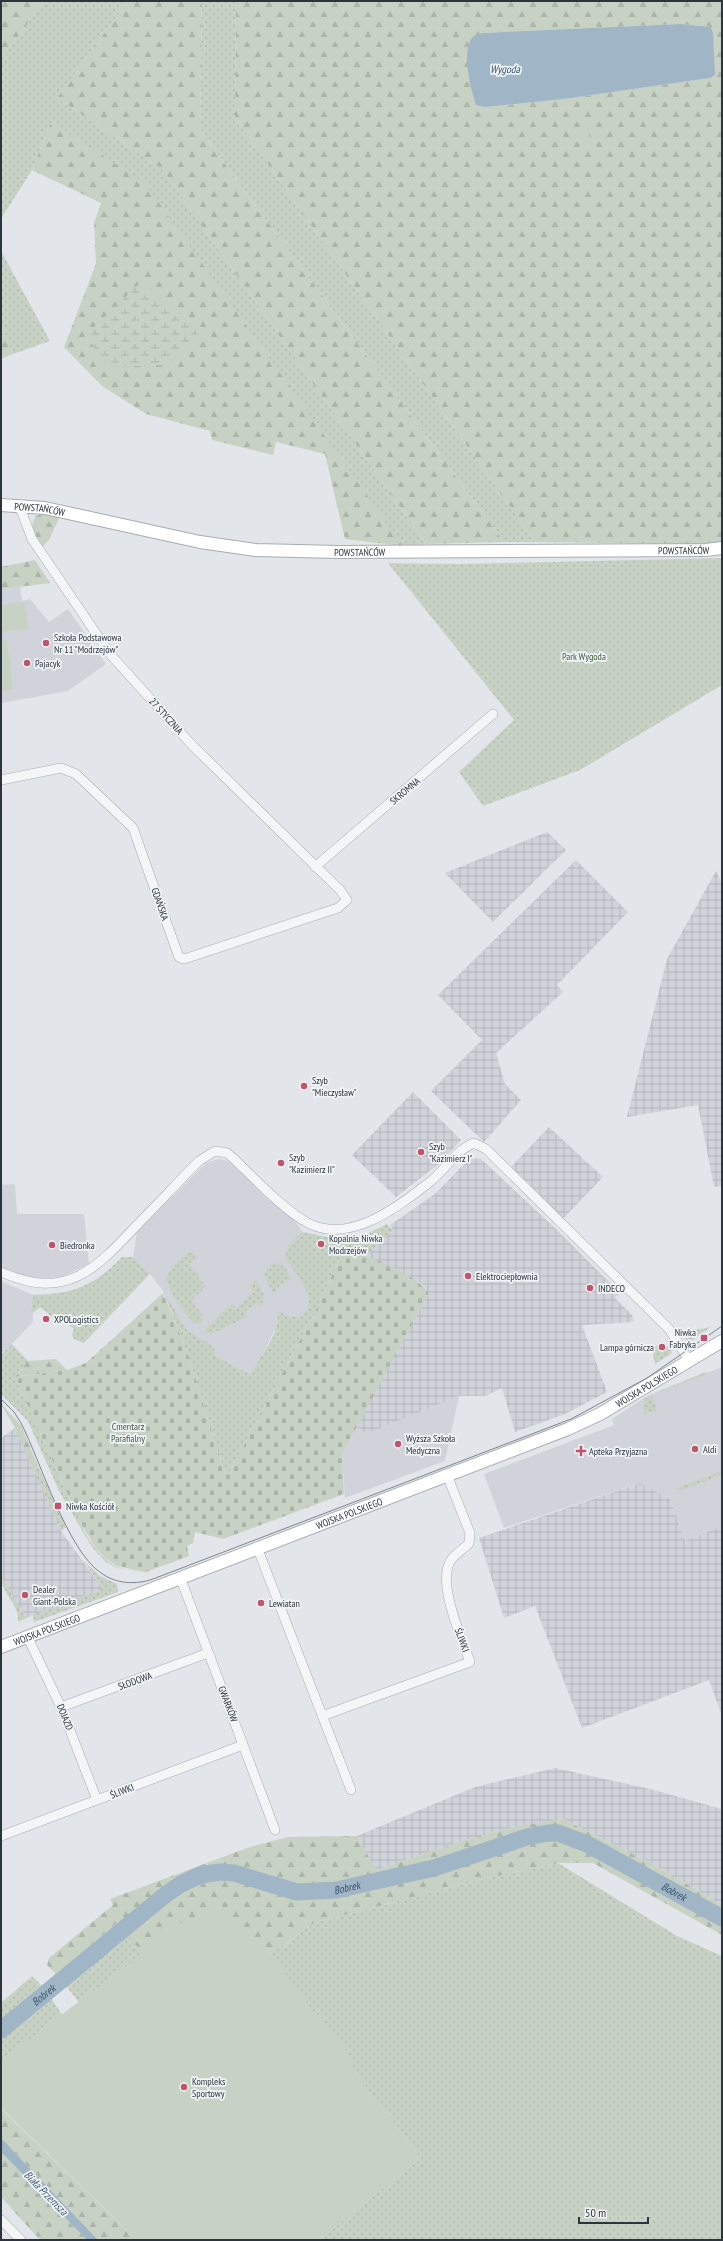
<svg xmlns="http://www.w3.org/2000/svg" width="723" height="2241" font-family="'PT Sans Narrow',sans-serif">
<defs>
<pattern id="industrial-grid" width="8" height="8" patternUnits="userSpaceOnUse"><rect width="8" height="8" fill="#d0d4da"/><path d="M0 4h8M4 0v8" fill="none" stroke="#b3b7bc"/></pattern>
<pattern id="green-dots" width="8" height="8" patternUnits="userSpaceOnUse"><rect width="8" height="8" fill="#c8d2c4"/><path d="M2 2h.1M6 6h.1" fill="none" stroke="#acb5a9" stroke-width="1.8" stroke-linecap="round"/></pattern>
<pattern id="forest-firs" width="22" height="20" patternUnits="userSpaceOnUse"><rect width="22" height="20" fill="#c8d2c4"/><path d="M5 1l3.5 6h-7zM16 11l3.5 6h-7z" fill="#acb5a9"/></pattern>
<pattern id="wetland-marsh" width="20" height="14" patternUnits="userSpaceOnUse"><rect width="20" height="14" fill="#c8d2c4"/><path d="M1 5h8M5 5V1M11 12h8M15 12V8" fill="none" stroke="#acb5a9"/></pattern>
<pattern id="cemetery-stones" width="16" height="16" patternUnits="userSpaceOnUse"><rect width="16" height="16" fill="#c8d2c4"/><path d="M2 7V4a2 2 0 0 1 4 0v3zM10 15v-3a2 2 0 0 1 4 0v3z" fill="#acb5a9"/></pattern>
</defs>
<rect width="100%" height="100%" fill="#e2e5e9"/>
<path fill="#d0d4da" d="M20 587 22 601 30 599 49 622 68 609 106 664 68 691 1 703V589Z
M219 1159 228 1161 294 1220 303 1232 314 1263 315 1312 274 1331 260 1361 249 1374 216 1356 213 1346 188 1331 163 1291 150 1274 133 1257 137 1232 206 1163Z
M15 1184 17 1214H84L89 1264 62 1277 50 1278 27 1277 1 1267V1185Z
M1 1281 33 1295 31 1310 33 1313V1322L1 1355Z
M722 1367V1526L685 1541 670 1499 639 1483 504 1528 484 1474 614 1425 612 1419 647 1396Z
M459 1396 445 1461 345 1498 342 1454 356 1427 366 1434Z"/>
<path fill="url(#industrial-grid)" d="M547 832 566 850 493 922 445 873Z
M576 860 628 912 557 985 563 992 496 1053 505 1084 521 1100 484 1142 431 1091 482 1040 438 995Z
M716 871 722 884V1186L714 1187 698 1105 627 1117 667 959Z
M413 1092 461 1140 440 1163 396 1197 352 1155Z
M549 1127 603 1177 563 1219 511 1167Z
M470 1158 481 1159 554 1227 620 1293 615 1298 632 1315 634 1322 582 1325 607 1392 565 1414 515 1432 502 1388 485 1396H459L366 1434 356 1427 429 1293 422 1284 366 1256 393 1230 390 1225 435 1194Z
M15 1428 61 1531 103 1589 26 1618 1 1576V1438Z
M640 1483 670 1499 685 1541 722 1526V1716L709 1680 582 1728 535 1606 504 1618 479 1538Z
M555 1768 650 1789 722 1809V1905L654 1865 563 1819 518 1826 468 1839 376 1870 357 1836 475 1787Z"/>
<path fill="url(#green-dots)" d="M44 1H128L57 98 162 169 426 544 403 546 51 122 32 170 1 219V55L3 57Z
M202 1H236L235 118 535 542H504L200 130Z
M1 251 50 341 13 354 1 324Z
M722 558V685L580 770 483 806 459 772 514 720 388 563 460 564Z
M387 1224 393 1230 366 1256 344 1249 315 1312 228 1475 224 1470 186 1349 163 1291 188 1331 213 1346 216 1356 249 1374C258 1363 282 1328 277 1314L280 1312C287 1316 294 1319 301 1315 322 1303 295 1272 286 1259 283 1247 294 1239 303 1232L342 1240 365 1235Z
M189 1252 197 1256 189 1264 200 1275 198 1278 206 1286 191 1301 204 1317 201 1323 197 1324C188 1320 163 1285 167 1275 171 1267 182 1257 189 1252Z
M122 1257H133L150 1274 84 1343 74 1339 72 1335 74 1329 60 1317 57 1321 40 1307 33 1313 31 1311 33 1295C74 1294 94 1286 122 1257Z
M275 1263 284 1266 293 1280 286 1279 285 1283 280 1285 274 1294 264 1276 267 1267Z
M254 1280 257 1281 264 1295 261 1308 257 1303 245 1311 247 1317 211 1334 205 1333V1329L231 1304 237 1309 253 1292 249 1286Z
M711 1327 688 1343 683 1335 684 1332Z
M12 1344 28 1361 15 1377 85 1533C95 1548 106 1565 124 1569 132 1570 139 1570 146 1572L117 1568 106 1562 92 1547 59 1491 28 1421 1 1394V1355Z
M657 1345 661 1352 664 1350 666 1346H669L672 1353 655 1364 652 1349Z
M706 1372 707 1374 652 1394 657 1411 643 1414 644 1399 654 1393Z
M38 1466 66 1527 61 1531 33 1469Z
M722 1471V1475L682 1490 675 1489Z
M84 1561 100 1576 117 1584 118 1592 34 1622 33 1615 103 1589Z
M1 1576 26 1618 18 1622C20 1604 1 1594 1 1576Z
M558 1863 677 1936 722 1956V2240H319L421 2158 349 2065 355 2062 121 1970 79 2002 56 1974 118 1922 271 1954 314 1923 487 1878Z
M32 1976 45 1989 1 2026V2003Z
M49 1995 62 2015 1 2060V2035Z"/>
<path fill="url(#forest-firs)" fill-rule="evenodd" d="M1 1H44L3 57 1 55Z
M128 1H202L200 130 504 542 426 544 162 169 57 98Z
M236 1H722V541L707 544 535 542 235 118ZM681 24 711 27 714 51 710 78 564 99 485 107 476 105 468 72 483 33Z
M51 122 145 183 403 546 345 539 325 454 276 442 273 455 212 440 210 431 146 414 102 386 64 347 96 264 94 223 101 203 32 170Z
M1 324 13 354 1 359Z
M45 513 60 516 49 540 42 547C36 538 28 527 36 516Z
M35 560 50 583 1 589V567Z
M56 1359 67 1370 15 1377 28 1361Z
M1 1404 21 1425 38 1466 33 1469 15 1428Z
M563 1819 654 1865 722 1905V1935L593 1863H558L487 1878 314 1923 271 1954 221 1908 169 1928 141 1952 118 1922 56 1974 47 1965 49 1958 113 1905 110 1899 247 1848 288 1837 357 1836 376 1870 468 1839 518 1826Z
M1 2109 137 2240H98L1 2138Z
M1 2152 87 2240H40L1 2197Z"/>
<path fill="url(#wetland-marsh)" d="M139 284 201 330 169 365 107 367 86 335Z"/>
<path fill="url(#cemetery-stones)" d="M344 1249C372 1258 410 1270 429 1293L342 1454 344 1494 223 1539 195 1532 193 1543 187 1546 189 1556 146 1572 117 1566 105 1558 95 1547 80 1522 15 1377 67 1370 86 1363 163 1293 186 1349 224 1470 228 1475 315 1312Z"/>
<path fill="#c8d2c4" d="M588 126 590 139 570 142V129Z
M24 602 28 629 1 632V605Z
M7 640 13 689 1 691V641Z
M221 1906 271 1954 316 2015 319 2014 355 2062 350 2066 421 2158 319 2240H137L1 2108V2060L121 1970 169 1928Z"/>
<path fill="#a0b5c5" d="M681 24 711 27 713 34 715 75 710 78 564 99 485 107 476 105C471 90 461 52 472 38 474 35 479 34 483 33Z
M45 1989 49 1995 1 2035V2026Z
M1 2138 98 2240H87L1 2152Z"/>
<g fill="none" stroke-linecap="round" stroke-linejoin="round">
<path stroke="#a0b5c5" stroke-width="17" id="s1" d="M1 2030 165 1895 181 1884 200 1875 220 1872 234 1873 297 1892 336 1890 434 1868 527 1837 548 1833H558L587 1844 722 1918"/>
<g stroke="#a7acb3" stroke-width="10">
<path id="street" d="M1 780 61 768 76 774 133 828 176 949 179 957 184 959 338 908 347 900 340 890 191 744 110 654 32 539 19 505
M315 867 493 714
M1 1272C66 1301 95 1270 137 1225 158 1204 178 1182 199 1161L215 1151 227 1153 232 1157C251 1175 286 1212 308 1223 350 1245 399 1206 431 1181 446 1169 456 1150 474 1143L486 1149 669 1329 689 1360
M257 1547 351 1790
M180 1577 275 1830
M27 1636 61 1707 97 1800
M61 1707 208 1653
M322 1716 470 1662C462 1639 436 1582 451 1560 455 1554 464 1549 469 1543L470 1533 447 1475
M1 1836 243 1745
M1 2220 21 2240"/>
</g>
<g stroke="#a7acb3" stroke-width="14">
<g id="secondary">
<path id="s2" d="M1 505 45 508 200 542 256 550 338 552 706 550 722 548"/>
<path id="s3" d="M1 1647 568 1429 600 1414 722 1341"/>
</g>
</g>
<use href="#street" stroke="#f4f5f7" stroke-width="9"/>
<use href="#secondary" stroke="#fff" stroke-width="12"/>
<path stroke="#7c8691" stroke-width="1" d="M1 1399 14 1412 21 1423C41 1462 67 1550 101 1573 116 1584 136 1585 153 1579L571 1419 647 1378 722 1326"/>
</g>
<g fill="#c1536c" stroke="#f1f4f6" stroke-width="1.5">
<circle cx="46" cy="643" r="4"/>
<circle cx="27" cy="663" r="4"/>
<circle cx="304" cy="1086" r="4"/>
<circle cx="421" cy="1152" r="4"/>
<circle cx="281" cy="1163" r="4"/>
<circle cx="321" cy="1244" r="4"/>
<circle cx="52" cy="1245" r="4"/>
<circle cx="468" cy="1276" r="4"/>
<circle cx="590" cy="1288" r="4"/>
<circle cx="46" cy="1319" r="4"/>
<rect x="700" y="1334" width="8" height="8" rx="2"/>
<circle cx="662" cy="1347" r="4"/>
<circle cx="398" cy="1444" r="4"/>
<circle cx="695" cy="1449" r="4"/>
<path d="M579 1445h4v4h4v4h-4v4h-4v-4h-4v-4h4z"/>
<rect x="54" y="1502" width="8" height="8" rx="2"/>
<circle cx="25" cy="1595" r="4"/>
<circle cx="261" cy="1603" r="4"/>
<circle cx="184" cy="2087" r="4"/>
</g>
<g text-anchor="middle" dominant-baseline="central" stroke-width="3.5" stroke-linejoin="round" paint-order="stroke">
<g font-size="10" fill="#2b343f" stroke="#f1f4f6">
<text stroke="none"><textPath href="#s2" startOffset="39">POWSTAŃCÓW</textPath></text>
<text stroke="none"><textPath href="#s2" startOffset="687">POWSTAŃCÓW</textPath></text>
<text stroke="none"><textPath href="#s2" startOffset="363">POWSTAŃCÓW</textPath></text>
<text transform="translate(166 716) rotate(48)">27 STYCZNIA</text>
<text transform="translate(405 791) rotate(-40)">SKROMNA</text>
<text transform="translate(160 904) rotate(71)">GDAŃSKA</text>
<text stroke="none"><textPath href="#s3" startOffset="697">WOJSKA POLSKIEGO</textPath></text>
<text stroke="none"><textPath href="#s3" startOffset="373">WOJSKA POLSKIEGO</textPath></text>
<text stroke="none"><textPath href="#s3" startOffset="49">WOJSKA POLSKIEGO</textPath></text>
<text transform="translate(462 1640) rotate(70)">ŚLIWKI</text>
<text transform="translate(135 1681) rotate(-20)">SŁODOWA</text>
<text transform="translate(228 1704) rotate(69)">GWARKÓW</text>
<text transform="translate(65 1717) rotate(68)">DOJAZD</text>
<text transform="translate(122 1791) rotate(-21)">ŚLIWKI</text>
</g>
<g font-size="10" fill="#2b343f" stroke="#f1f4f6" text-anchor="start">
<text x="54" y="637">Szkoła Podstawowa<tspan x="54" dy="12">Nr 11 "Modrzejów"</tspan></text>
<text x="35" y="663">Pajacyk</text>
<text x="312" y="1080">Szyb<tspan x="312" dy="12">"Mieczysław"</tspan></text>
<text x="429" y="1146">Szyb<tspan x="429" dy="12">"Kazimierz I"</tspan></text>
<text x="289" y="1157">Szyb<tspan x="289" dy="12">"Kazimierz II"</tspan></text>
<text x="329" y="1238">Kopalnia Niwka<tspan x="329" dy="12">Modrzejów</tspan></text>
<text x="60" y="1245">Biedronka</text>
<text x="476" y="1276">Elektrociepłownia</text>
<text x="598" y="1288">INDECO</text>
<text x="54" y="1319">XPOLogistics</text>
<text x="696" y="1332" text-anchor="end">Niwka<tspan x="696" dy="12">Fabryka</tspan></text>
<text x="654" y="1347" text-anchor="end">Lampa górnicza</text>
<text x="406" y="1438">Wyższa Szkoła<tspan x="406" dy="12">Medyczna</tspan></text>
<text x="703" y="1449">Aldi</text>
<text x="589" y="1451">Apteka Przyjazna</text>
<text x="66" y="1506">Niwka Kościół</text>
<text x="33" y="1589">Dealer<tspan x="33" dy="12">Giant-Polska</tspan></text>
<text x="269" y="1603">Lewiatan</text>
<text x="192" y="2081">Kompleks<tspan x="192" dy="12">Sportowy</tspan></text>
</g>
<g font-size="10" fill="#42593a" stroke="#f1f4f6">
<text x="584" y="656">Park Wygoda</text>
<text x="128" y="1426">Cmentarz<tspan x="128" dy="12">Parafialny</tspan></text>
</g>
<g font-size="11" font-style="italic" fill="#39566f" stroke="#f1f4f6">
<text x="505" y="69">Wygoda</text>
<text stroke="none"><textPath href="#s1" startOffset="403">Bobrek</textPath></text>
<text stroke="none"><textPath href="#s1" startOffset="752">Bobrek</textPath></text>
<text stroke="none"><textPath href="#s1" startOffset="55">Bobrek</textPath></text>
<text transform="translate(46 2193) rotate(46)">Biała Przemsza</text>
</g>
</g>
<rect width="723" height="2241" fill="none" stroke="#2b343f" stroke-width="4"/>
<path d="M579 2217v6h69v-6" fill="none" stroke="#2b343f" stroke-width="2"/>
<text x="585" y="2217" font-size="12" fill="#2b343f" stroke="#f1f4f6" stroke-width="3" paint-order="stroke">50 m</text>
</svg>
